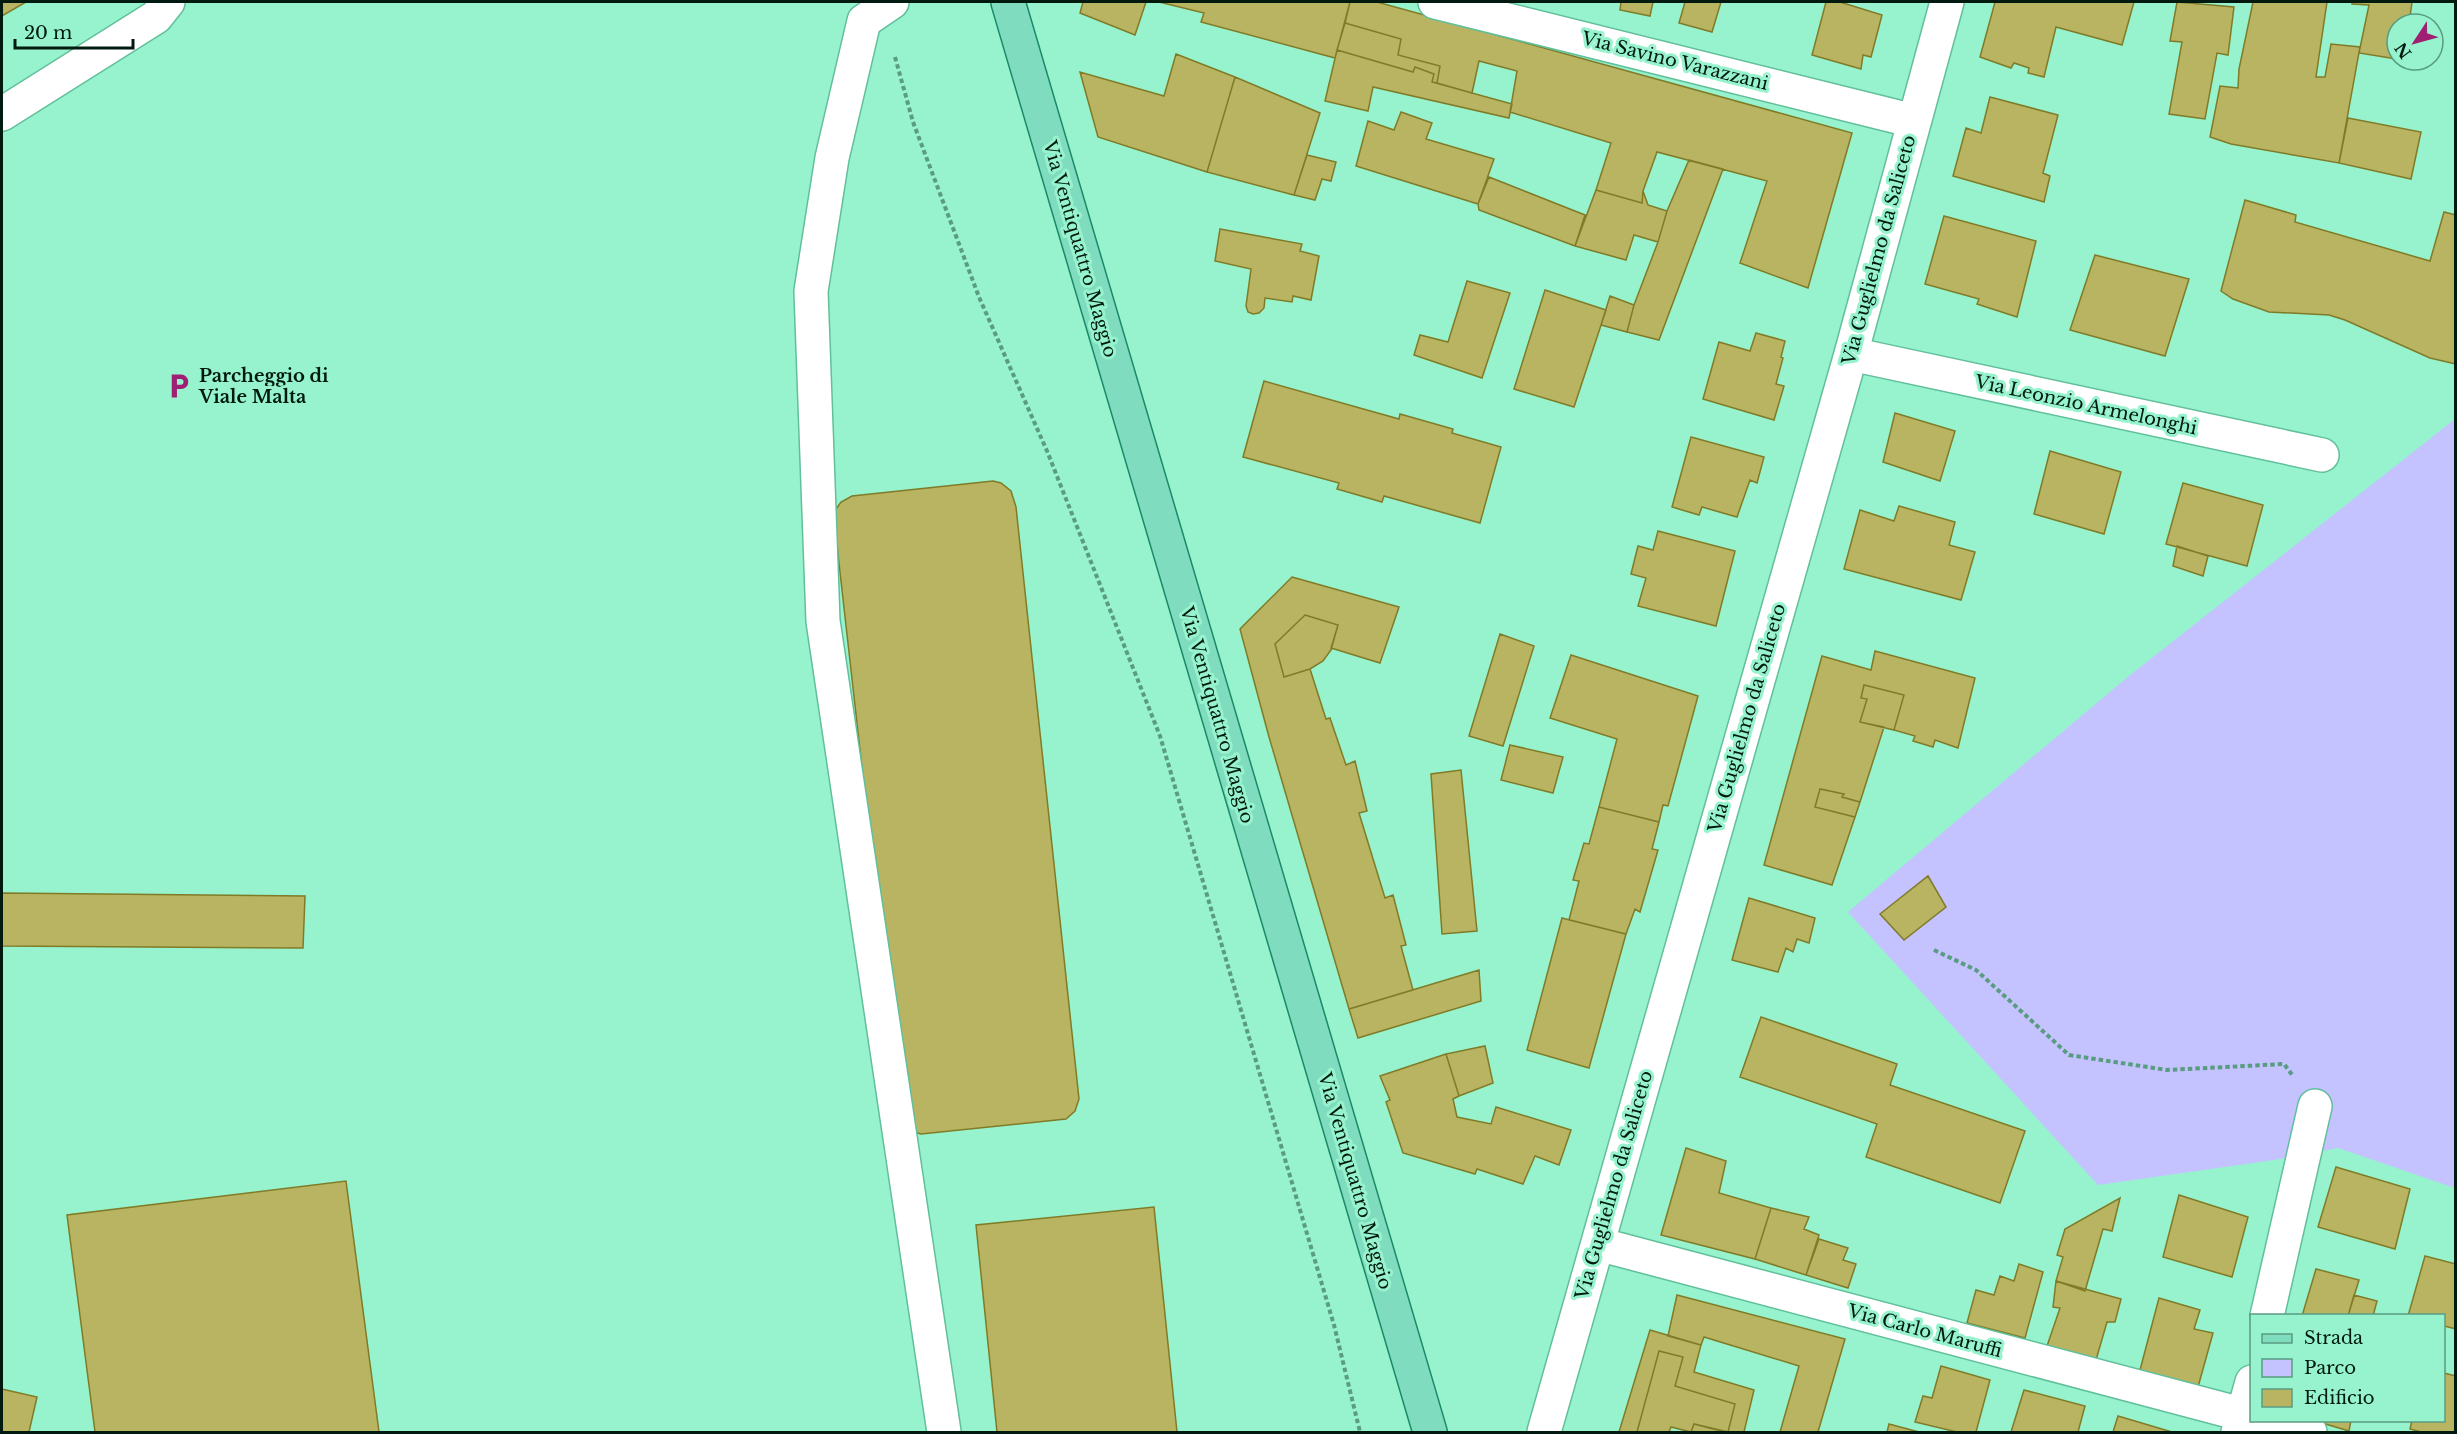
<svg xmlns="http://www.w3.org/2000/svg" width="2457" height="1434" font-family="'Libre Baskerville',serif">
<rect width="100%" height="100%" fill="#96f3cd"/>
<path fill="#c4c2ff" d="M2455 419V1188L2338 1148 2274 1160 2098 1185 1848 912 2129 676Z"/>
<path fill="#b8b462" stroke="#807b27" stroke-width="1.5" d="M2 2H26L2 16Z
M1083 2H1146L1135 35 1080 13Z
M1159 2H1350L1335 58 1201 22 1204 13Z
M1350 2H1377L1852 133 1808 288 1740 263 1767 181 1657 152 1643 191 1642 203 1596 190 1611 143 1510 112 1517 71 1479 61 1472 93 1437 83 1440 66 1398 55 1401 39 1345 23Z
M1621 2H1653L1650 16 1620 10Z
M1685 2H1721L1712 32 1679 23Z
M1826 2H1840L1882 15 1871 57 1863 55 1861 69 1812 55Z
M1995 2H2134L2122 45 2056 27 2044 77 2028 73 2029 68 2014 63 2011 68 1980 57Z
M2177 2 2234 7 2228 55 2217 53 2205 119 2169 114 2182 42 2170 41Z
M2253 2H2327L2316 77H2325L2331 44 2360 47 2339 163 2231 144 2210 137 2220 86 2238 88 2239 69Z
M2352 2H2412L2409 24H2397V59L2359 53 2369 5 2352 4Z
M1345 23 1401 39 1398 55 1440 66 1437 83 1432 82 1434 74 1415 67 1413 72 1337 50Z
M1337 50 1413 72 1415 67 1434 74 1432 82 1512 104 1509 118 1373 87 1368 111 1325 101Z
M1176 54 1235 77 1207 172 1098 137 1080 72 1164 96Z
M1235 77 1320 113 1294 195 1207 172Z
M1990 97 2058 115 2043 173 2050 176 2044 202 1953 176 1966 128 1981 133Z
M1401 112 1432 123 1426 139 1494 159 1478 204 1356 166 1368 121 1394 130Z
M2348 118 2421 132 2411 179 2339 163Z
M1307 155 1336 162 1331 181 1322 179 1315 200 1294 195Z
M1689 160 1723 169 1659 340 1627 332 1634 305 1658 242 1667 211Z
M1489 177 1585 215 1575 246 1479 210 1478 204Z
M1596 190 1642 203 1643 191 1648 205 1667 211 1658 242 1634 235 1626 260 1575 246Z
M2245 200 2296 215 2295 222 2430 261 2444 212 2456 215V364L2430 358 2345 320 2329 315 2269 312 2233 299 2221 291Z
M1944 216 2036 241 2017 317 1977 304 1979 299 1925 284Z
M1220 229 1302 244 1300 251 1319 256 1311 300 1293 296 1292 302 1265 298 1264 308 1259 313 1253 314 1248 312 1246 306 1251 269 1215 261Z
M2095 255 2189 279 2165 356 2070 330Z
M1467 281 1510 293 1482 378 1414 355 1420 335 1448 342Z
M1545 290 1606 310 1574 407 1514 389Z
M1610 296 1634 305 1627 332 1601 325Z
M1756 333 1785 341 1781 357 1783 358 1776 384 1784 386 1774 420 1703 399 1719 342 1750 351Z
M1264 381 1399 419 1400 414 1453 429 1452 433 1501 447 1480 523 1384 496 1382 502 1337 489 1339 483 1243 457Z
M1895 413 1955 431 1940 481 1883 462Z
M1691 437 1764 457 1757 483 1750 480 1737 517 1702 507 1699 515 1672 507Z
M2050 451 2121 472 2104 534 2034 514Z
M993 481 1001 483 1011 491 1016 507 1079 1099 1075 1111 1066 1119 921 1134 914 1132 901 1114 834 519 836 509 841 502 852 496Z
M2183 483 2263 505 2247 566 2166 544Z
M1899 506 1955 522 1949 545 1975 552 1961 600 1844 569 1860 510 1894 521Z
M1658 531 1735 551 1716 626 1638 606 1646 578 1631 574 1638 546 1653 550Z
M2177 546 2208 556 2203 576 2173 566Z
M1292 577 1399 607 1380 663 1331 648 1338 625 1305 615 1275 644 1284 677 1310 669 1326 719 1330 718 1346 765 1355 761 1367 811 1359 813 1385 898 1393 895 1406 945 1401 946 1413 990 1349 1009 1269 737 1240 629Z
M1305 615 1338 625 1331 650 1323 661 1310 669 1284 677 1275 644Z
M1500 634 1534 646 1503 746 1469 736Z
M1875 651 1975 678 1958 748 1935 740 1933 747 1913 741 1915 736 1894 730 1904 695 1864 685 1861 698 1867 699 1860 722 1884 727 1860 802 1842 797 1844 794 1820 789 1815 807 1855 817 1832 885 1764 865 1822 656 1871 670Z
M1571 655 1698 696 1668 806 1663 805 1659 822 1599 807 1617 739 1550 718Z
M1864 685 1904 695 1894 730 1860 722 1867 699 1861 698Z
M1510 745 1563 757 1553 793 1501 780Z
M1461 770 1477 931 1442 934 1431 774Z
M1820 789 1844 794 1842 797 1860 802 1855 817 1815 807Z
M1599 807 1659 822 1652 849 1658 850 1640 912 1635 909 1626 934 1569 920 1579 881 1573 880 1584 843 1589 844Z
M1928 876 1946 907 1904 940 1880 914Z
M2 893 305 896 303 948 2 946Z
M1749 898 1815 918 1809 943 1797 939 1793 952 1786 948 1778 972 1732 960Z
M1562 918 1626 934 1589 1068 1527 1050Z
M1479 970 1481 1001 1358 1038 1349 1009Z
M1761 1017 1897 1064 1890 1085 2025 1131 2000 1203 1866 1157 1877 1124 1740 1077Z
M1485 1046 1493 1083 1459 1096 1446 1054Z
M1446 1054 1459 1096 1453 1099 1457 1117 1491 1124 1496 1107 1571 1130 1559 1165 1535 1156 1523 1184 1477 1169 1475 1174 1403 1153 1386 1102 1390 1100 1380 1076Z
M1686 1148 1726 1161 1719 1193 1771 1208 1755 1259 1661 1235Z
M2336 1167 2410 1189 2395 1249 2318 1227Z
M346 1181 379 1432H95L67 1215Z
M2179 1195 2248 1217 2232 1277 2163 1257Z
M2120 1198 2112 1231 2103 1229 2085 1291 2056 1281 2063 1257 2057 1255 2065 1229Z
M1154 1207 1177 1432H997L976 1225Z
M1771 1208 1809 1217 1804 1229 1819 1235 1806 1275 1755 1259Z
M1819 1239 1848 1248 1843 1260 1856 1264 1848 1288 1806 1275Z
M2425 1256 2456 1264V1329L2444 1326V1316H2408Z
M2019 1264 2043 1272 2025 1338 1967 1323 1976 1290 1994 1295 2000 1276 2014 1281Z
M2316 1269 2359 1280 2348 1316H2302Z
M2056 1281 2121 1299 2115 1322H2107L2096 1360 2047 1346 2060 1308 2053 1307Z
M1677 1295 1845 1339 1818 1432H1780L1799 1366 1704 1337 1701 1345 1668 1336Z
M2354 1295 2377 1301 2373 1316H2348Z
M2159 1298 2200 1310 2194 1329 2213 1333 2198 1387 2140 1370Z
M1650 1330 1701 1345 1694 1372 1754 1390 1744 1432H1728L1735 1404 1675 1386 1683 1357 1659 1351 1637 1432H1619Z
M1659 1351 1683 1357 1675 1386 1735 1404 1728 1432 1694 1424 1691 1432 1671 1427 1669 1432H1637Z
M1941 1366 1990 1380 1976 1432H1957L1915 1422 1923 1396 1932 1398Z
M2444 1373 2456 1376V1432H2421L2410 1429 2412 1420H2444Z
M2 1389 37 1397 29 1432H2Z
M2024 1390 2085 1406 2078 1432H2011Z
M2118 1416 2172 1432H2113Z
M2312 1420H2351L2349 1431Z
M1694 1424 1725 1432H1691Z
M1889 1424 1919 1432H1887Z"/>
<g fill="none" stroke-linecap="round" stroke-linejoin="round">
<g stroke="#62bf9b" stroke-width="36">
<path id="minor" d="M892 2 864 21 832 158 811 291 823 621 944 1432
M1435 2 1914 121
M2 114 156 17 168 2
M1851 354 2322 455
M1598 1244 2252 1417
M2267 1316 2315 1106
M2265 1420 2310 1432
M1544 1432 1851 354 1947 2
M2238 1432 2252 1382"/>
</g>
<g stroke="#1b8966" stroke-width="36">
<path id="major" d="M1008 2 1430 1432"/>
</g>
<path stroke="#5a9c81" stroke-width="4" stroke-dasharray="4.5 3" stroke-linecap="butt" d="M895 57 913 122 979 297 1047 451 1160 736 1334 1325 1360 1432
M1934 950 1976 970 2069 1055 2167 1070 2284 1064 2293 1076"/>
<use href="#minor" stroke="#fff" stroke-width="33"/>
<use href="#major" stroke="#7fdcbf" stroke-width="33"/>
</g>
<defs>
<g id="parking-bare" transform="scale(2.07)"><path d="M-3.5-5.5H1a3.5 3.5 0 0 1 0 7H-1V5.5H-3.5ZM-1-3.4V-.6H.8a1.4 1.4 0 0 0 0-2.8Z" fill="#9f1f73" stroke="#96f3cd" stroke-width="2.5" paint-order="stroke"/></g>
</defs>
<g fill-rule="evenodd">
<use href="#parking-bare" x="179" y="386"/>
</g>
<g text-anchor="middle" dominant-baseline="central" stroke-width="6" stroke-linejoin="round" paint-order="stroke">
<g font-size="18" fill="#001a10" stroke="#96f3cd">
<text transform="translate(1675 61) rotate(14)">Via Savino Varazzani</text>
<text transform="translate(1080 249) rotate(74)">Via Ventiquattro Maggio</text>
<text transform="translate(1879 250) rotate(-75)">Via Guglielmo da Saliceto</text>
<text transform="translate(2086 405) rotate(12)">Via Leonzio Armelonghi</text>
<text transform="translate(1217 715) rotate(74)">Via Ventiquattro Maggio</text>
<text transform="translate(1747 718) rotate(-74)">Via Guglielmo da Saliceto</text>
<text transform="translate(1355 1181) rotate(74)">Via Ventiquattro Maggio</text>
<text transform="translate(1614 1185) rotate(-74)">Via Guglielmo da Saliceto</text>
<text transform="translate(1925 1331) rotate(15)">Via Carlo Maruffi</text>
</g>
<g font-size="18" font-weight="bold" fill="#001a10" stroke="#96f3cd" text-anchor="start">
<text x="199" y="376">Parcheggio di<tspan x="199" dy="21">Viale Malta</tspan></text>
</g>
</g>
<rect width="2457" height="1434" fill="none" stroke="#001a10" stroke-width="6"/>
<rect x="2250" y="1314" width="195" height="108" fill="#96f3cd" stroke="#5a9c81" stroke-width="1.5"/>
<rect x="2262" y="1334" width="30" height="9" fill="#7fdcbf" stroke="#5a9c81" stroke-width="1.5"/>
<text x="2304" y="1344" font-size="18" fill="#001a10">Strada</text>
<rect x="2262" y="1359" width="30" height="18" fill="#c4c2ff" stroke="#5a9c81" stroke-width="1.5"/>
<text x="2304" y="1374" font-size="18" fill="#001a10">Parco</text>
<rect x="2262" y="1389" width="30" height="18" fill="#b8b462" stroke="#5a9c81" stroke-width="1.5"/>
<text x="2304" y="1404" font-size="18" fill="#001a10">Edificio</text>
<g transform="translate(2415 42) rotate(234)"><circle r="28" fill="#96f3cd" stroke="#5a9c81" stroke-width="1.5"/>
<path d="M0-4.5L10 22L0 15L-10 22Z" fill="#9f1f73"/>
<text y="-9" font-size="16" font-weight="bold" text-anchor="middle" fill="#001a10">N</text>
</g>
<path d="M15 39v9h118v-9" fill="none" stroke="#001a10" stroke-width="3"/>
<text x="24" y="39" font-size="18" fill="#001a10" stroke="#96f3cd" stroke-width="4.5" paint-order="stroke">20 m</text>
</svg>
